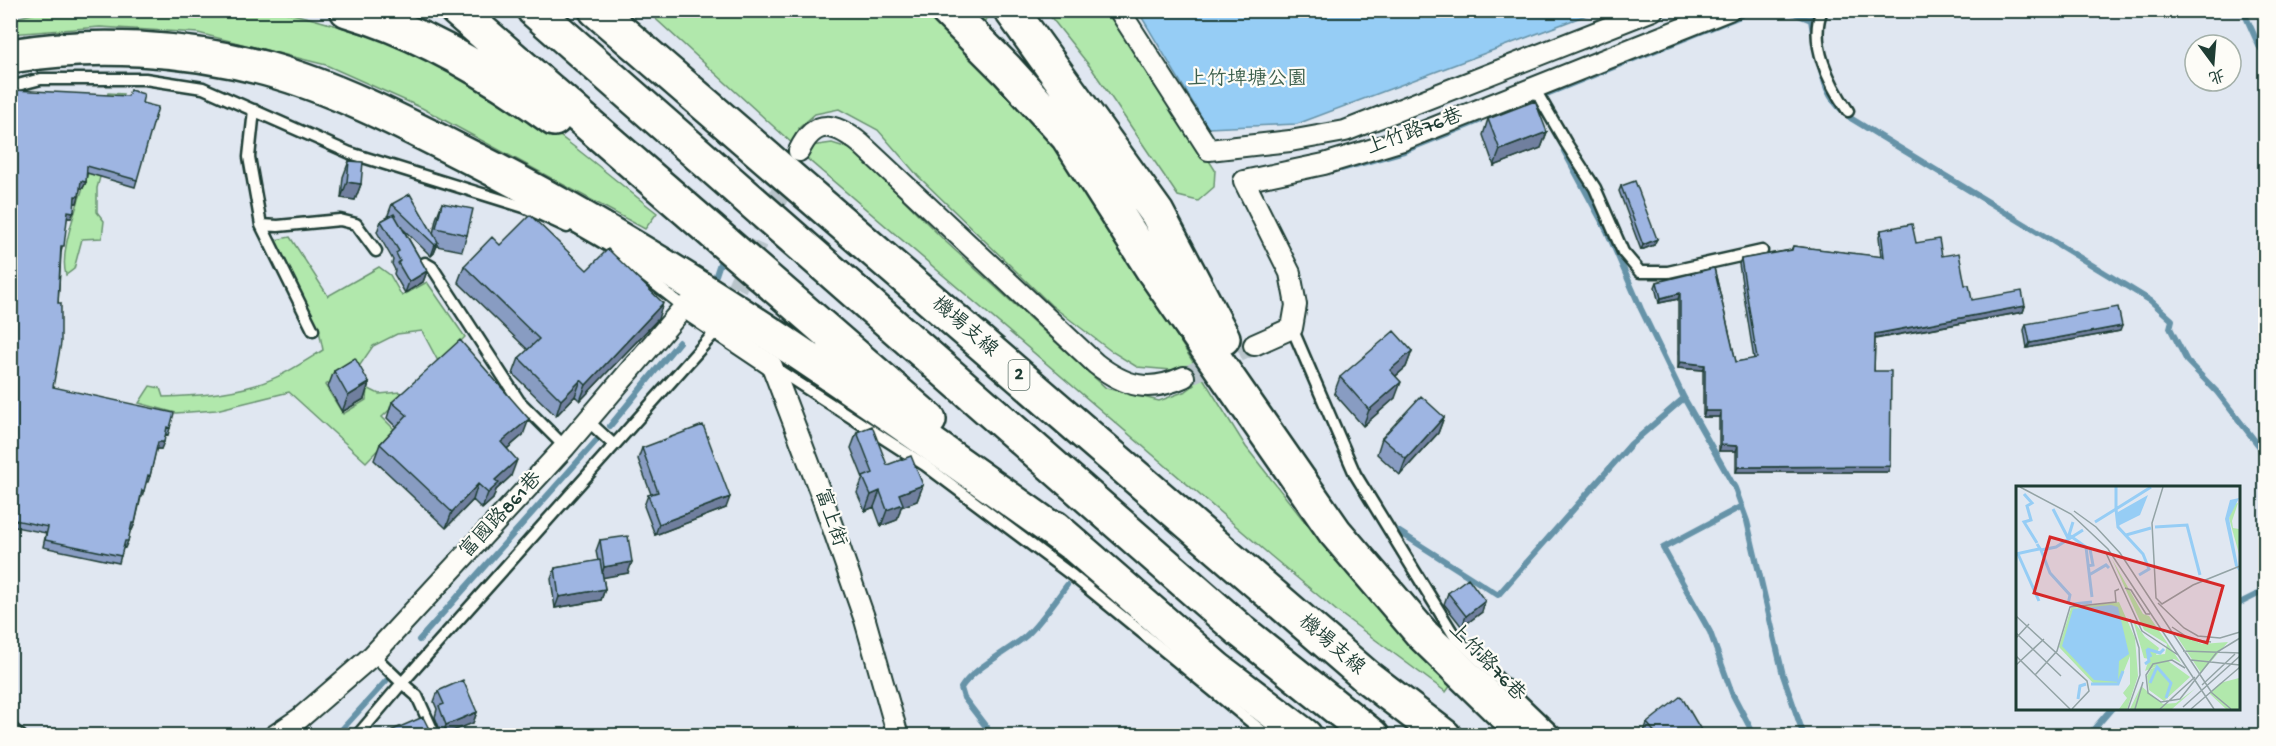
<svg xmlns="http://www.w3.org/2000/svg" width="2276" height="746" font-family="'Gochi Hand','LXGW WenKai TC',sans-serif">
<rect width="100%" height="100%" fill="#e0e7f1"/>
<filter id="ink" filterUnits="userSpaceOnUse"><feTurbulence type="fractalNoise" baseFrequency=".0167" numOctaves="2"/><feDisplacementMap in="SourceGraphic" scale="12" xChannelSelector="R" yChannelSelector="G"/><feConvolveMatrix kernelMatrix="1 2 1 2 8 2 1 2 1" color-interpolation-filters="sRGB"/></filter>
<g filter="url(#ink)">
<path fill="#b1e8ac" stroke="#689270" stroke-width="1.5" d="M276 10C361 29 446 60 520 108 568 139 612 178 657 213L645 229 422 108 326 65 198 33 100 27 11 34V19L45 11Z
M922 10 937 21 1002 83 1077 176 1246 447 1320 541 1383 614 1451 685 1446 692 1338 612 1271 556 804 156 811 146 832 143 854 150 946 242 1106 388 1159 401 1186 391 1194 385 1183 371 1137 367 1111 351 1051 305 918 176 878 130 839 109 815 114 799 128 801 138 794 145 647 11Z
M969 11H994L995 12 982 23Z
M1046 11H1113L1215 170 1214 187 1198 201 1178 196 1092 69Z
M108 93 123 94 97 188V212L104 221 102 238 82 239 74 269 66 275C57 247 88 179 96 148 100 130 104 111 108 93Z
M290 237 328 296 379 267 390 275 402 296 427 282 465 337 439 363 422 331 397 334 373 346 358 368 325 385 343 414 366 400 367 388 379 394 400 392 405 395 382 417 396 431 366 462 289 392 216 410 176 413 139 403 150 386 160 388 163 397C195 396 226 394 256 385 280 378 302 363 323 350L319 330 275 240Z"/>
<path fill="#96cdf5" stroke="#6693a8" stroke-width="1.5" d="M1138 11H1597L1297 124 1208 128Z"/>
<g fill="none" stroke-linecap="round" stroke-linejoin="round">
<path stroke="#6693a8" stroke-width="6" d="M1786 10 1811 20
M2243 10 2259 46 2266 56
M1814 39 1811 20 1815 10
M1820 66C1826 91 1831 103 1852 119L2151 301 2172 320 2170 328 2187 361 2217 392 2266 455
M1544 95 1738 17 1749 10
M1564 151 1607 231 1641 309 1684 398 1735 488 1747 521 1783 675 1804 736
M1341 169 1404 151 1479 121
M716 275 721 260
M610 426 679 342
M1742 506 1663 548 1710 632 1732 693 1754 735
M1398 531 1498 595 1631 444 1684 398
M2238 604 2266 590
M419 640 596 441
M336 736 386 681
M993 736 964 698 961 688C972 669 1007 652 1026 636 1041 622 1054 602 1067 585
M2088 736 2112 708"/>
<path stroke="#b9c5cb" stroke-width="20" stroke-dasharray="20 10" stroke-linecap="butt" d="M724 315 792 167
M1184 377 1254 345"/>
<g stroke="#1f3d34" stroke-width="15">
<path id="lane" d="M1822 10C1808 42 1830 85 1848 111
M10 87 41 79H145L203 88 350 153 524 207 567 227
M1534 88 1566 143 1595 188 1623 252 1640 272H1668L1762 251
M254 110 249 157 261 225 313 330
M261 225 278 226 340 220 356 224 376 251
M624 260 684 307
M425 263 432 267 519 401 565 447
M1292 328 1355 474 1455 637 1558 736
M775 368 925 465 1073 576 1268 736
M587 420 614 445
M373 655 402 683 717 330
M10 727 21 736
M357 736 402 683 417 696 435 736"/>
</g>
<g stroke="#1f3d34" stroke-width="24">
<path id="street" d="M1119 10 1209 150 1290 141 1345 131 1653 10
M799 151C815 117 835 123 861 144L1096 364C1126 387 1149 393 1184 377
M1254 345 1292 328 1296 305 1290 273 1244 181 1324 164 1403 140 1729 10
M274 736 299 719 373 655 565 447 684 307 772 366 822 497 865 620 898 736"/>
</g>
<g stroke="#1f3d34" stroke-width="38">
<path id="highway" d="M347 10C422 32 492 74 554 119
M457 10 929 420
M534 10 1241 631 1372 736
M596 10 1367 677 1444 736
M947 10 1007 70 1068 137 1153 270 1335 532 1423 635 1499 709 1532 736
M1011 10 1157 213 1223 338
M10 56C94 42 184 47 267 69 340 89 409 126 476 160 686 267 879 406 1071 543
M1055 528 1217 669 1305 736"/>
</g>
<use href="#lane" stroke="#fdfcf7" stroke-width="10"/>
<use href="#street" stroke="#fdfcf7" stroke-width="20"/>
<use href="#highway" stroke="#fdfcf7" stroke-width="33"/>
</g>
<path fill="#889cc2" stroke="#1f3d34" stroke-width="1.5" d="M14 90 142 103 137 180 135 187 87 173 86 182 83 188H80L77 203H74L71 218H67L61 253 53 387 170 428 168 435 165 434 161 449H156L150 476 148 482H146L142 497H141L135 523 132 530H130L128 541 125 548 123 547 119 563 43 547 46 533 10 526V104L12 103V97Z
M1488 119 1547 132 1541 148 1494 166 1483 135Z
M349 161 361 184 355 200 341 198 343 177Z
M1621 186 1654 245 1641 250 1619 191Z
M442 203 467 235 462 251 437 246 434 253 431 256 403 229 427 271 423 282 405 293 394 274 395 270 392 264 393 260 377 232 381 221 390 216 388 215 392 204 433 234 436 219Z
M1881 230 1916 243 1942 256 1965 285 1972 300 2025 306 2023 312 1875 339 1874 371 1890 466 1888 472H1736V451H1719V417H1703V370L1678 368V299L1659 303 1655 287 1657 282 1714 268 1736 362 1754 359 1739 264 1741 259 1791 250 1793 246 1881 257 1879 236Z
M500 245 587 270 658 319 580 401 575 396 556 416 513 374 519 358 528 350 458 282 464 266Z
M2026 324 2120 331 2027 348 2024 330Z
M1412 351 1406 367 1396 376 1395 398 1363 426 1334 393 1340 377Z
M334 371 369 383 364 399 342 412 328 387Z
M392 402 523 435 507 449 511 476 496 490 493 499 482 509 473 500 446 528 374 460 380 444 396 427 387 418Z
M1444 417 1438 433 1400 475 1377 454 1382 438Z
M857 432 887 465 923 485 917 501 901 507 897 520 881 526 874 507 865 511 857 493 863 478 851 448Z
M642 448 726 508 655 535 644 506 648 495 651 494 638 459Z
M600 540 628 573 603 577 605 589 601 600 555 608 551 579 555 568 598 561 596 551Z
M1448 593 1485 601 1482 612 1462 627 1444 604Z
M438 691 477 712 473 723 442 735 435 717 437 709 434 702Z
M1647 723 1704 735H1643Z"/>
<path fill="#6f7f9e" stroke="#1f3d34" stroke-width="1.5" d="M1547 132 1541 148 1494 166 1500 150Z
M81 181 86 182 83 188H78Z
M347 182 361 184 355 200 341 198Z
M75 196H79L77 203H73Z
M68 211 74 212 71 218H65Z
M1657 239 1654 245 1641 250 1643 245Z
M438 242 434 253 431 256 435 245Z
M427 271 423 282 405 293 409 282Z
M1680 293 1678 299 1659 303 1661 298Z
M663 303 658 319 580 401 586 385Z
M2025 306 2023 312 1873 339 1875 334Z
M2122 326 2120 331 2027 348 2030 343Z
M1412 351 1406 367 1384 386 1390 370Z
M1680 362 1705 365 1703 370 1678 368Z
M581 380 575 396 556 416 561 400Z
M1401 382 1395 398 1363 426 1369 410Z
M369 383 364 399 342 412 348 396Z
M1705 411H1721L1719 417H1703Z
M1444 417 1438 433 1400 475 1406 459Z
M529 419 523 435 496 458 501 442Z
M158 442H164L161 449H155Z
M1721 445 1738 446 1736 451H1719Z
M517 460 511 476 496 490 493 499 482 509 488 493 495 480Z
M1890 466 1888 472H1736L1738 467Z
M478 484 473 500 446 528 452 512Z
M923 485 917 501 901 507 897 520 881 526 887 510 899 494Z
M880 491 874 507 865 511 871 495Z
M730 497 726 508 655 535 659 524Z
M132 523H135L132 530H129Z
M632 562 628 573 601 578 604 567Z
M605 589 601 600 555 608 559 597Z
M1485 601 1482 612 1462 627 1466 616Z
M477 712 473 723 443 735 446 725Z"/>
<path fill="#9eb5e2" stroke="#1f3d34" stroke-width="1.5" d="M14 90 128 96 130 90 144 94 142 103 158 107 137 180 87 166 86 182 81 181 79 196H75L74 212 68 211 64 246H61L58 303H61V343L53 387 174 413 170 428 167 427 164 442H158L150 476 148 475 144 491 142 490 135 523H132L128 541H125L121 556 45 540 48 527 10 519V104L14 102Z
M1535 101 1547 132 1500 150 1488 119Z
M349 161 363 162 361 184 347 182Z
M1635 181 1657 239 1643 245 1621 186Z
M410 194 438 242 435 245 392 204Z
M442 203 473 209 467 235 436 228Z
M394 214 427 271 409 282 398 263 400 261 396 253 399 251 381 221Z
M530 215 587 270 608 249 663 303 586 385 581 380 561 400 519 358 539 339 464 266 492 237 500 245Z
M1912 224 1916 243 1939 239 1942 256 1959 253 1965 285H1969L1972 300 2022 291 2025 306 1875 334 1874 371H1891L1890 466 1738 467V446L1721 445V411H1705V365L1680 362V293L1661 298 1657 282 1714 268 1736 362 1757 358 1741 259 1792 250 1793 246 1884 257 1881 230Z
M2118 307 2122 326 2030 343 2026 324Z
M1394 331 1412 351 1390 370 1401 382 1369 410 1340 377Z
M460 340 529 419 501 442 517 460 495 480 499 483 488 493 478 484 452 512 380 444 407 415 392 402Z
M355 358 369 383 348 396 334 371Z
M1421 396 1444 417 1406 459 1382 438Z
M703 425 730 497 659 524 648 495 658 492 642 448Z
M872 426 887 465 911 456 923 485 899 494 903 504 887 510 880 491 871 495 863 477 873 473 857 432Z
M628 536 632 562 604 567 600 540Z
M600 560 605 589 559 597 555 568Z
M1468 578 1485 601 1466 616 1448 593Z
M463 680 477 712 446 725 439 706 444 704 438 691Z
M1681 696 1704 735H1657L1647 723Z
M423 717 432 735H381Z"/>
</g>
<g text-anchor="middle" dominant-baseline="central" stroke-width="4.5" stroke-linejoin="round" paint-order="stroke">
<rect fill="#fdfcf7" stroke="#62766e" stroke-width="1.5" x="1008.5" y="360" width="21" height="30" rx="4.5"/>
<g font-size="18" font-weight="bold" fill="#1f3d34">
<text x="1019" y="375">2</text>
</g>
<g font-size="20" fill="#3c5f4c" stroke="#fdfcf7">
<text x="1247" y="80">上竹埤塘公園</text>
</g>
<g font-size="20" fill="#1f3d34" stroke="#fdfcf7">
<text transform="translate(1415 133) rotate(-20)">上竹路76巷</text>
<text transform="translate(964 328) rotate(41)">機場支線</text>
<text transform="translate(502 516) rotate(-47)">富國路861巷</text>
<text transform="translate(829 518) rotate(71)">富上街</text>
<text transform="translate(1331 646) rotate(41)">機場支線</text>
<text transform="translate(1486 663) rotate(46)">上竹路76巷</text>
</g>
</g>
<g transform="translate(2016 486)">
<rect width="224" height="224" fill="#e0e7f1"/>
<path d="M222 17 216 35 217 42 223 43V68L213 32 218 18ZM96 73 127 128 133 130 165 177 158 173 129 185 133 173 128 172 117 134 129 151 143 162 140 169 149 168 151 158 128 144ZM103 116 119 152 122 190 111 223H103L111 212 107 207 114 198V170L103 197 78 198 43 161 55 122ZM158 146 186 158 212 156 185 187ZM152 175 174 191 148 215 133 204 131 190 135 183ZM223 192V223H210L193 207 204 197ZM125 200 147 218 160 217 180 202 156 223H114Z" fill="#b1e8ac"/>
<path d="M132 9 124 29 102 40V26ZM223 12 213 32 223 85 219 80 209 33 214 14ZM95 119 102 121 113 168 103 175 102 196 78 194 46 160 57 123Z" fill="#96cdf5"/>
<path fill="none" stroke="#96cdf5" stroke-width="3" d="M8 8 16 17 11 20 15 34 8 36 21 57M37 23 52 52M57 36 53 49 70 61 76 111M79 36 100 23V1M139 41 171 39 184 89M110 49 135 42M21 58 25 64 40 61 67 44M25 64 34 87 54 109 52 118M0 68 23 63M2 68 23 115M71 80 77 79 74 63M73 89 90 79 93 82M123 89 133 83 127 68 102 41 100 23 135 1M57 118 76 116M131 163 144 167 148 163M129 178 133 175 131 163 135 171M134 197 141 181 155 197 150 212M75 198H102L107 185M62 213 64 200 70 198"/>
<path fill="none" stroke="#93a3a5" stroke-width="1.5" d="M4 1 55 28 92 63 198 223M147 1 136 37 140 112 146 118 177 99 224 80M58 25 80 41 104 67 196 207 215 223M90 67 126 145 162 169M109 102 115 104 130 128H134M142 117 168 142 182 150 204 152 224 146M0 130 71 195 73 205 56 223M156 141 174 153 195 156M0 147 45 190M0 152 13 138M167 165 224 167M0 170 54 223M175 174 224 179M0 179 28 153M169 182 156 174 137 178 130 189 132 207 145 216 164 213 201 166 224 152M19 189 41 165 54 121 100 116 99 105 103 103M186 199 219 168M167 221 224 170M112 223 124 189 123 162 114 133M119 223 127 196M144 223 179 191M175 223 224 181"/>
<path fill="#d62828" fill-opacity="0.15" stroke="#d62828" stroke-width="3" d="M34 51 207 100 191 157 18 107Z"/>
<rect width="224" height="224" fill="none" stroke="#1f3d34" stroke-width="3"/>
</g>
<rect width="2276" height="746" fill="none" stroke="#fdfcf7" stroke-width="36"/>
<rect x="18" y="18" width="2240" height="710" fill="none" stroke="#1f3d34" stroke-width="2" filter="url(#ink)"/>
<g transform="translate(2213 63) rotate(164)"><circle r="28" fill="#fdfcf7" stroke="#a4b0a9" stroke-width="1.5"/>
<path d="M0-4.5L10 22L0 15L-10 22Z" fill="#1f3d34"/>
<text y="-9" font-size="16" font-weight="bold" text-anchor="middle" fill="#1f3d34">北</text>
</g>
</svg>
